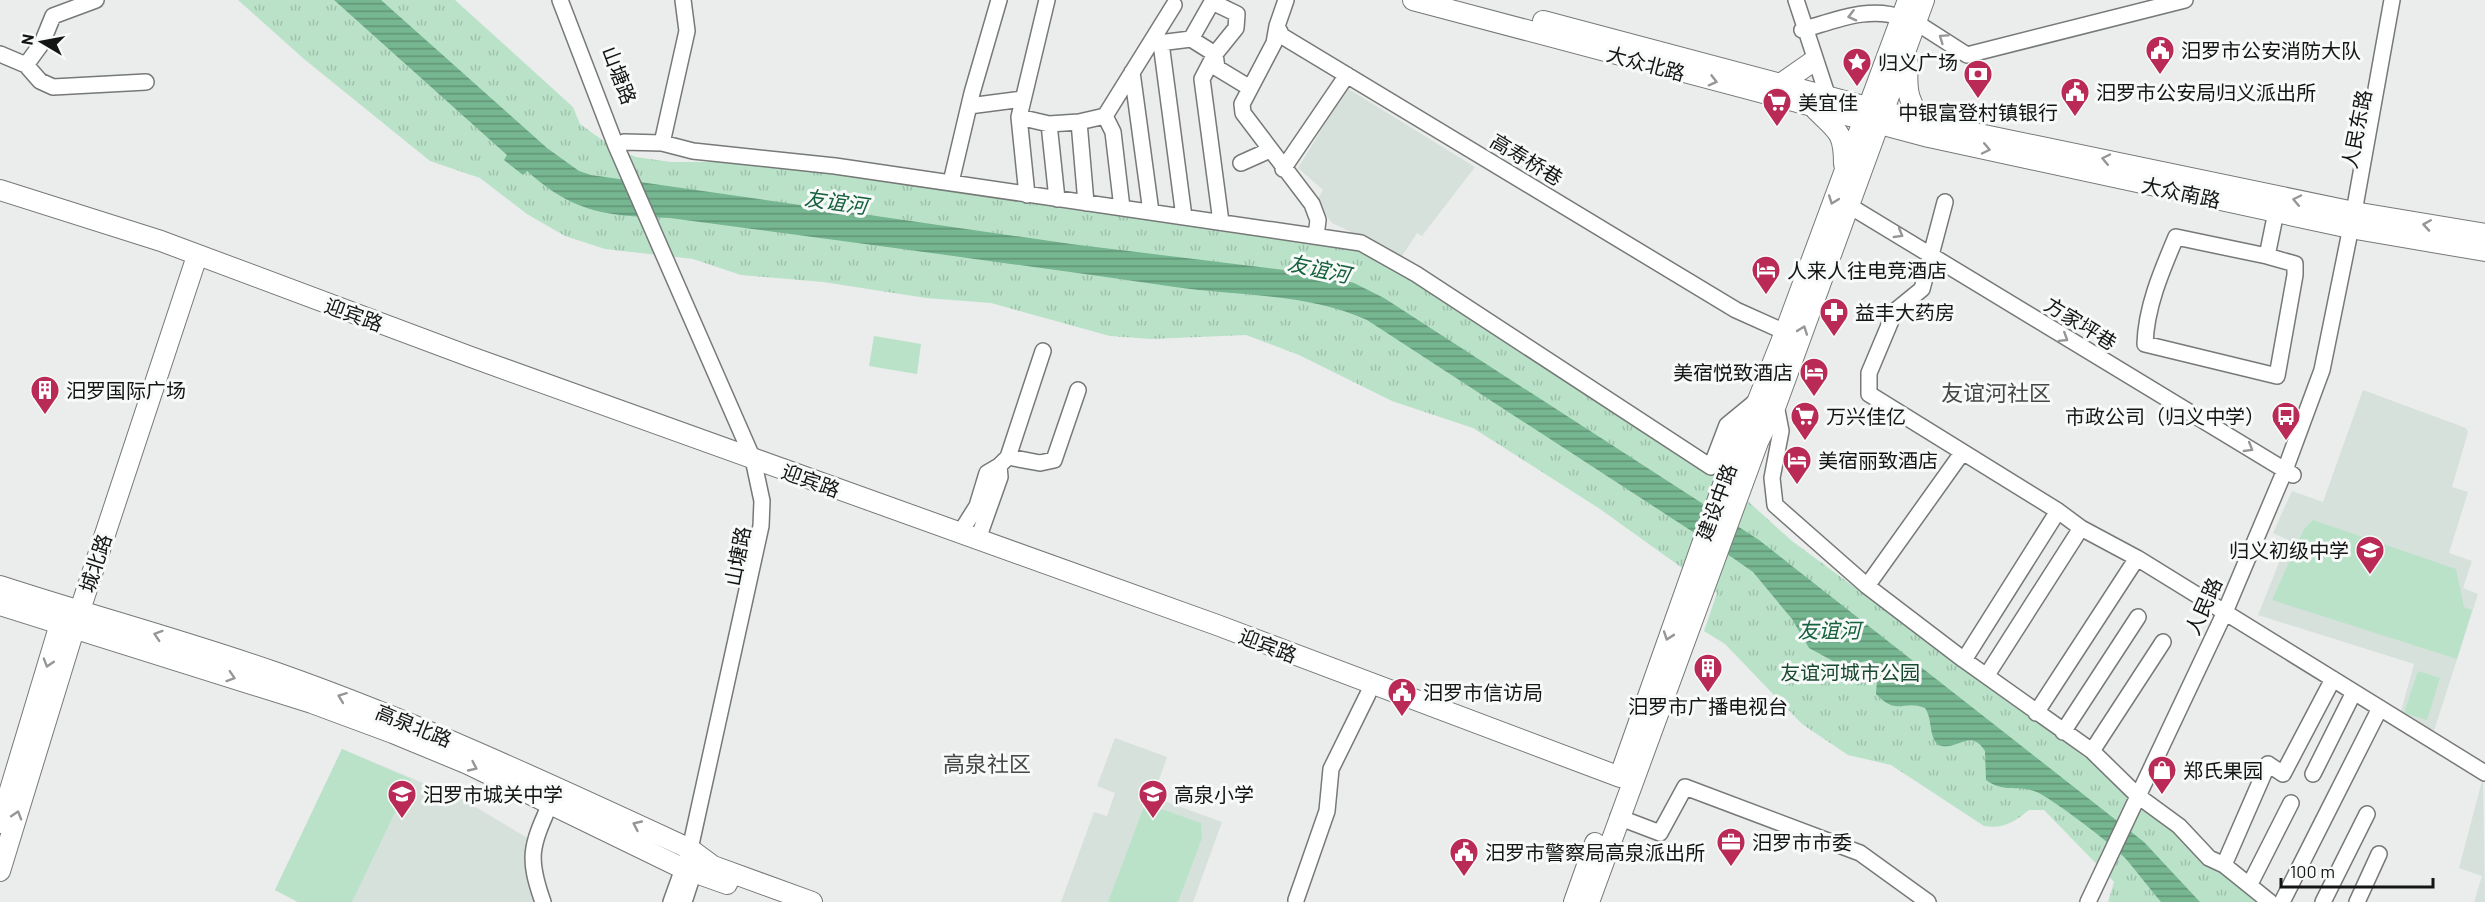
<svg xmlns="http://www.w3.org/2000/svg" width="2485" height="902" font-family="Barlow,'Noto Sans SC',sans-serif">
<defs>
<pattern id="park-tufts" width="24" height="20" patternUnits="userSpaceOnUse" patternTransform="scale(1.5)"><rect width="24" height="20" fill="#bae2c9"/><path d="M3 7l-1-3M5 7V3M7 7l1-3M15 17l-1-3M17 17v-4M19 17l1-3" fill="none" stroke="#9fc1ac"/></pattern>
<pattern id="water-rules" width="6" height="5" patternUnits="userSpaceOnUse" patternTransform="scale(1.5)"><rect width="6" height="5" fill="#76b691"/><path d="M0 2.5h6" fill="none" stroke="#609375"/></pattern>
</defs>
<rect width="100%" height="100%" fill="#eaedeb"/>
<path fill="#d7e1db" d="M1347 88 1475 167 1422 236 1417 233 1402 256 1332 223 1316 202 1323 190 1298 168Z
M2363 390 2466 428 2468 432 2452 487 2468 492 2449 553 2472 561 2463 588 2478 594 2432 737 2400 715 2414 664 2258 615 2288 540 2273 533 2292 491 2323 502Z
M1115 738 1167 757 1153 797 1222 822 1193 902H1061L1094 812 1107 816 1115 793 1097 786Z
M342 749 464 800 529 839 525 868 537 902H298L275 890Z
M2483 777 2485 902H2474L2482 876 2459 868Z"/>
<path fill="#bae2c9" d="M874 336 921 344 917 374 869 366Z
M2313 520 2456 569 2464 607 2472 610 2457 659 2272 600 2304 529Z
M2418 671 2440 678 2427 720 2404 713Z
M342 749 411 779 352 902H298L275 890Z
M1150 805 1201 823 1202 838 1178 902H1108L1143 809Z"/>
<path fill="url(#park-tufts)" d="M238 0H455L573 107 580 124 612 147 636 157 671 162H744L1242 228 1349 246 1398 268 1721 477 1792 541 2121 784 2261 902H2108L2114 882 2044 810H2029C2014 822 2004 829 1984 826L1891 765 1848 755 1802 724 1725 644 1704 631 1717 593 1600 509 1473 428 1392 401 1299 355 1246 335 1151 339 1110 336 991 303 926 298 823 282 741 275 693 259 605 249 565 236 527 214 480 178 430 161 304 59Z"/>
<path fill="url(#water-rules)" d="M334 0H381L547 148 579 171 591 175 1071 244 1317 274 1354 283 1384 298 1759 540 2144 842 2200 902H2161C2149 888 2138 873 2126 859 2116 847 2048 795 2034 791 2015 785 2004 793 1986 780L1985 751C1969 727 1959 752 1938 745 1928 734 1933 720 1925 708 1902 699 1899 717 1876 694 1877 677 1880 673 1865 661L1844 667 1809 648 1792 619 1753 572 1733 558 1367 320C1308 293 1238 296 1175 287 1007 263 838 240 670 218 608 216 575 214 527 171L523 175 504 160 507 155Z"/>
<g fill="none" stroke-linecap="round" stroke-linejoin="round">
<g stroke="#767977" stroke-width="18">
<path id="minor" d="M96 0 53 16 42 43 26 65 40 81 53 87 146 82
M560 0 616 146 753 459 762 501 761 526 690 849 671 902
M1286 0 1277 26 1282 36 1736 310 1785 332
M1796 0 1827 94
M1917 23 1967 55 2185 0
M1277 26 1274 43 1242 104 1243 113 1312 204 1318 220 1316 236
M1802 30C1834 21 1870 5 1902 18
M1191 39 1212 2 1237 14 1236 28 1215 54 1202 79 1221 222
M1161 43 1184 217
M1151 44 1191 39 1215 54 1217 68 1250 88
M0 54 26 65
M1132 72 1151 212
M969 106 1023 99
M1105 116 1113 132 1122 208
M1019 117 1049 124 1057 199
M1049 124 1079 122
M624 142 662 143 693 151 835 166 1361 243 1416 274 1711 467 1727 425 1755 402
M662 143 687 31 683 0
M1241 163 1270 150
M1283 169 1347 75
M951 182 972 93 999 0
M1027 195 1019 117 1047 0
M1945 202 1922 289 1895 311 1869 373V394L2058 511 2081 528 2137 558 2485 773
M1086 203 1079 122 1105 116 1174 5
M1848 205 2293 475
M2267 256 2295 264V275L2277 376 2145 344C2146 307 2162 270 2176 237L2267 256 2276 212
M1776 405 1781 431 1772 478 1775 505 1867 586 1964 660 2092 751 2138 796 2179 826 2209 858 2224 865 2270 902
M1008 457 1043 351
M960 533 977 506 987 473 999 466
M978 539 1000 477 999 466 1008 457 1040 463 1054 460 1078 390
M1867 586 1962 453
M1964 660 2058 511
M1987 675 2081 528
M2036 713 2137 558
M2063 732 2138 617
M2092 751 2163 642
M2313 774 2354 692
M1618 817 1660 833 1685 787 1860 853 1928 902
M2224 865 2268 764 2283 774 2333 679
M2250 884 2291 803
M1296 900 1327 811 1331 769 1368 694
M543 902C527 857 531 847 550 804
M684 902 697 862
M2088 902 2225 612 2285 470 2322 370 2354 212 2392 0
M2282 902 2380 708
M2323 902 2367 814
M2357 902 2379 854"/>
</g>
<g stroke="#767977" stroke-width="22">
<path id="major" d="M1413 0 1929 137 2350 228 2485 251
M1543 21 1931 124 2354 212 2485 234
M1908 64C1906 87 1907 109 1929 122
M1782 83 1812 62
M1815 109C1837 131 1844 131 1844 164
M0 190 161 241 471 357 1217 625 1620 777
M0 586C92 616 186 641 277 673 419 723 554 786 690 849L713 866 812 902
M0 605 312 703 393 733 468 764 682 868 727 884
M1623 767 1740 437 1758 400 1785 332 1908 0
M0 823 60 624 66 614
M0 871 80 610 197 256
M1574 902 1595 843
M1589 902 1758 442 1776 405 1924 0"/>
</g>
<use href="#minor" stroke="#fff" stroke-width="15"/>
<use href="#major" stroke="#fff" stroke-width="20"/>
</g>
<defs><path id="oneway-chevron" d="M-2-3.5L2.5 0L-2 3.5" fill="none" stroke-width="1.6" stroke-linecap="round" stroke-linejoin="round" transform="scale(1.5)"/></defs>
<g stroke="#959696">
<use href="#oneway-chevron" transform="translate(1852 16) rotate(166)"/>
<use href="#oneway-chevron" transform="translate(1943 38) rotate(-145)"/>
<use href="#oneway-chevron" transform="translate(1713 81) rotate(15)"/>
<use href="#oneway-chevron" transform="translate(1986 149) rotate(12)"/>
<use href="#oneway-chevron" transform="translate(2106 159) rotate(-168)"/>
<use href="#oneway-chevron" transform="translate(1833 200) rotate(110)"/>
<use href="#oneway-chevron" transform="translate(2297 200) rotate(-168)"/>
<use href="#oneway-chevron" transform="translate(2427 225) rotate(-171)"/>
<use href="#oneway-chevron" transform="translate(1899 234) rotate(30)"/>
<use href="#oneway-chevron" transform="translate(1803 330) rotate(-70)"/>
<use href="#oneway-chevron" transform="translate(2064 338) rotate(32)"/>
<use href="#oneway-chevron" transform="translate(2249 448) rotate(31)"/>
<use href="#oneway-chevron" transform="translate(158 635) rotate(-162)"/>
<use href="#oneway-chevron" transform="translate(1668 636) rotate(109)"/>
<use href="#oneway-chevron" transform="translate(48 663) rotate(107)"/>
<use href="#oneway-chevron" transform="translate(231 677) rotate(18)"/>
<use href="#oneway-chevron" transform="translate(342 697) rotate(-159)"/>
<use href="#oneway-chevron" transform="translate(473 767) rotate(25)"/>
<use href="#oneway-chevron" transform="translate(17 815) rotate(-73)"/>
<use href="#oneway-chevron" transform="translate(637 825) rotate(-155)"/>
</g>
<defs>
<g id="civic-pin" transform="scale(1.5)"><path d="M0 17L-7.5 6A9.5 9.5 0 1 1 7.5 6Z" fill="#b92a57" stroke="#f7faf8"/><path d="M-.6-6.5H3V-4.5H.6V-3L4-1V1h2V6H-6V1h2V-1L-.6-3ZM-1.2 2.5V6h2.4V2.5Z" fill="#fff"/></g>
<g id="sight-pin" transform="scale(1.5)"><path d="M0 17L-7.5 6A9.5 9.5 0 1 1 7.5 6Z" fill="#b92a57" stroke="#f7faf8"/><path d="M0-6L1.8-2.2L6-1.7L2.9 1.2L3.7 5.4L0 3.3L-3.7 5.4L-2.9 1.2L-6-1.7L-1.8-2.2Z" fill="#fff"/></g>
<g id="bank-pin" transform="scale(1.5)"><path d="M0 17L-7.5 6A9.5 9.5 0 1 1 7.5 6Z" fill="#b92a57" stroke="#f7faf8"/><path d="M-6-4H6V4H-6ZM0-2.3a2.3 2.3 0 1 0 0 4.6a2.3 2.3 0 1 0 0-4.6Z" fill="#fff"/></g>
<g id="supermarket-pin" transform="scale(1.5)"><path d="M0 17L-7.5 6A9.5 9.5 0 1 1 7.5 6Z" fill="#b92a57" stroke="#f7faf8"/><path d="M-6-5.5h2.5l.6 2H6L4.5 2H-2.5L-4.4-4H-6ZM-1.5 3.2a1.3 1.3 0 1 0 .1 0ZM3 3.2a1.3 1.3 0 1 0 .1 0Z" fill="#fff"/></g>
<g id="hotel-pin" transform="scale(1.5)"><path d="M0 17L-7.5 6A9.5 9.5 0 1 1 7.5 6Z" fill="#b92a57" stroke="#f7faf8"/><path d="M-6-4.5h1.5V1H6V5H4.5V3h-9V5H-6ZM-4 0a1.8 1.8 0 1 1 3.6 0ZM.5 0V-2.5h3Q6-2.5 6 0Z" fill="#fff"/></g>
<g id="pharmacy-pin" transform="scale(1.5)"><path d="M0 17L-7.5 6A9.5 9.5 0 1 1 7.5 6Z" fill="#b92a57" stroke="#f7faf8"/><path d="M-2-6h4v4h4v4h-4v4h-4v-4h-4v-4h4Z" fill="#fff"/></g>
<g id="building-pin" transform="scale(1.5)"><path d="M0 17L-7.5 6A9.5 9.5 0 1 1 7.5 6Z" fill="#b92a57" stroke="#f7faf8"/><path d="M-4-6H4V6H1V3H-1V6H-4ZM-2.5-4.3h1.7v1.8h-1.7ZM.8-4.3h1.7v1.8H.8ZM-2.5-1h1.7V.8h-1.7ZM.8-1h1.7V.8H.8Z" fill="#fff"/></g>
<g id="bus-pin" transform="scale(1.5)"><path d="M0 17L-7.5 6A9.5 9.5 0 1 1 7.5 6Z" fill="#b92a57" stroke="#f7faf8"/><path d="M-5-6H5V4H4V6H2V4H-2V6H-4V4H-5ZM-3.5-4V0h7V-4ZM-3.5 1.2v1.5H-2V1.2ZM2 1.2v1.5H3.5V1.2Z" fill="#fff"/></g>
<g id="school-pin" transform="scale(1.5)"><path d="M0 17L-7.5 6A9.5 9.5 0 1 1 7.5 6Z" fill="#b92a57" stroke="#f7faf8"/><path d="M0-5L7-2L0 1L-7-2ZM-4 1L0 2.5L4 1V4Q0 6-4 4Z" fill="#fff"/></g>
<g id="shop-pin" transform="scale(1.5)"><path d="M0 17L-7.5 6A9.5 9.5 0 1 1 7.5 6Z" fill="#b92a57" stroke="#f7faf8"/><path d="M-5-2.5h2.3a2.7 3.5 0 0 1 5.4 0H5L5.5 6h-11ZM-1.5-2.5h3a1.5 2.3 0 0 0-3 0Z" fill="#fff"/></g>
<g id="office-pin" transform="scale(1.5)"><path d="M0 17L-7.5 6A9.5 9.5 0 1 1 7.5 6Z" fill="#b92a57" stroke="#f7faf8"/><path d="M-6-3h4V-5.5h4V-3h4V5H-6ZM-1-4.5V-3h2v-1.5ZM-6 0V1H6V0Z" fill="#fff"/></g>
</defs>
<g fill-rule="evenodd">
<use href="#civic-pin" x="2160" y="50"/>
<use href="#sight-pin" x="1857" y="62"/>
<use href="#bank-pin" x="1978" y="74"/>
<use href="#civic-pin" x="2075" y="92"/>
<use href="#supermarket-pin" x="1777" y="102"/>
<use href="#hotel-pin" x="1766" y="270"/>
<use href="#pharmacy-pin" x="1834" y="312"/>
<use href="#hotel-pin" x="1814" y="372"/>
<use href="#building-pin" x="45" y="390"/>
<use href="#supermarket-pin" x="1805" y="416"/>
<use href="#bus-pin" x="2286" y="416"/>
<use href="#hotel-pin" x="1797" y="460"/>
<use href="#school-pin" x="2370" y="550"/>
<use href="#building-pin" x="1708" y="668"/>
<use href="#civic-pin" x="1402" y="692"/>
<use href="#shop-pin" x="2162" y="770"/>
<use href="#school-pin" x="402" y="794"/>
<use href="#school-pin" x="1153" y="794"/>
<use href="#office-pin" x="1731" y="842"/>
<use href="#civic-pin" x="1464" y="852"/>
</g>
<g text-anchor="middle" dominant-baseline="central" stroke-width="6" stroke-linejoin="round" paint-order="stroke">
<g font-size="20" fill="#141515" stroke="#f7faf8" text-anchor="start">
<text x="2181" y="50">汨罗市公安消防大队</text>
<text x="1878" y="62">归义广场</text>
<text x="2096" y="92">汨罗市公安局归义派出所</text>
<text x="1798" y="102">美宜佳</text>
<text x="1978" y="112" text-anchor="middle">中银富登村镇银行</text>
<text x="1787" y="270">人来人往电竞酒店</text>
<text x="1855" y="312">益丰大药房</text>
<text x="1793" y="372" text-anchor="end">美宿悦致酒店</text>
<text x="66" y="390">汨罗国际广场</text>
<text x="1826" y="416">万兴佳亿</text>
<text x="2265" y="416" text-anchor="end">市政公司（归义中学）</text>
<text x="1818" y="460">美宿丽致酒店</text>
<text x="2349" y="550" text-anchor="end">归义初级中学</text>
<text x="1423" y="692">汨罗市信访局</text>
<text x="1708" y="706" text-anchor="middle">汨罗市广播电视台</text>
<text x="2183" y="770">郑氏果园</text>
<text x="423" y="794">汨罗市城关中学</text>
<text x="1174" y="794">高泉小学</text>
<text x="1752" y="842">汨罗市市委</text>
<text x="1485" y="852">汨罗市警察局高泉派出所</text>
</g>
<g font-size="20" fill="#141515" stroke="#f7faf8">
<text transform="translate(1646 63) rotate(15)">大众北路</text>
<text transform="translate(620 75) rotate(69)">山塘路</text>
<text transform="translate(2356 129) rotate(-79)">人民东路</text>
<text transform="translate(1527 159) rotate(31)">高寿桥巷</text>
<text transform="translate(2181 192) rotate(12)">大众南路</text>
<text transform="translate(354 314) rotate(20)">迎宾路</text>
<text transform="translate(2081 323) rotate(32)">方家坪巷</text>
<text transform="translate(811 480) rotate(20)">迎宾路</text>
<text transform="translate(1716 502) rotate(-70)">建设中路</text>
<text transform="translate(737 556) rotate(-79)">山塘路</text>
<text transform="translate(95 563) rotate(-72)">城北路</text>
<text transform="translate(2203 606) rotate(-66)">人民路</text>
<text transform="translate(1268 645) rotate(21)">迎宾路</text>
<text transform="translate(414 725) rotate(22)">高泉北路</text>
</g>
<g font-size="20" fill="#194a31" stroke="#f7faf8">
<text x="1850" y="672">友谊河城市公园</text>
</g>
<g font-size="21" font-style="italic" fill="#16613e" stroke="#f7faf8">
<text transform="translate(836 201) rotate(8)">友谊河</text>
<text transform="translate(1319 268) rotate(12)">友谊河</text>
<text x="1829" y="629">友谊河</text>
</g>
<g font-size="22" fill="#444745" stroke="#f7faf8">
<text x="1996" y="392">友谊河社区</text>
<text x="987" y="763">高泉社区</text>
</g>
</g>
<g transform="translate(42 42) rotate(280)" stroke="#f7faf8" stroke-width="4.5" paint-order="stroke">
<path d="M0-4.5L10 22L0 15L-10 22Z" fill="#141515"/>
<text y="-9" font-size="16" font-weight="bold" text-anchor="middle" fill="#141515">N</text>
</g>
<path d="M2281 878v9h152v-9" fill="none" stroke="#141515" stroke-width="3"/>
<text x="2290" y="878" font-size="18" fill="#141515" stroke="#f7faf8" stroke-width="4.5" paint-order="stroke">100 m</text>
</svg>
